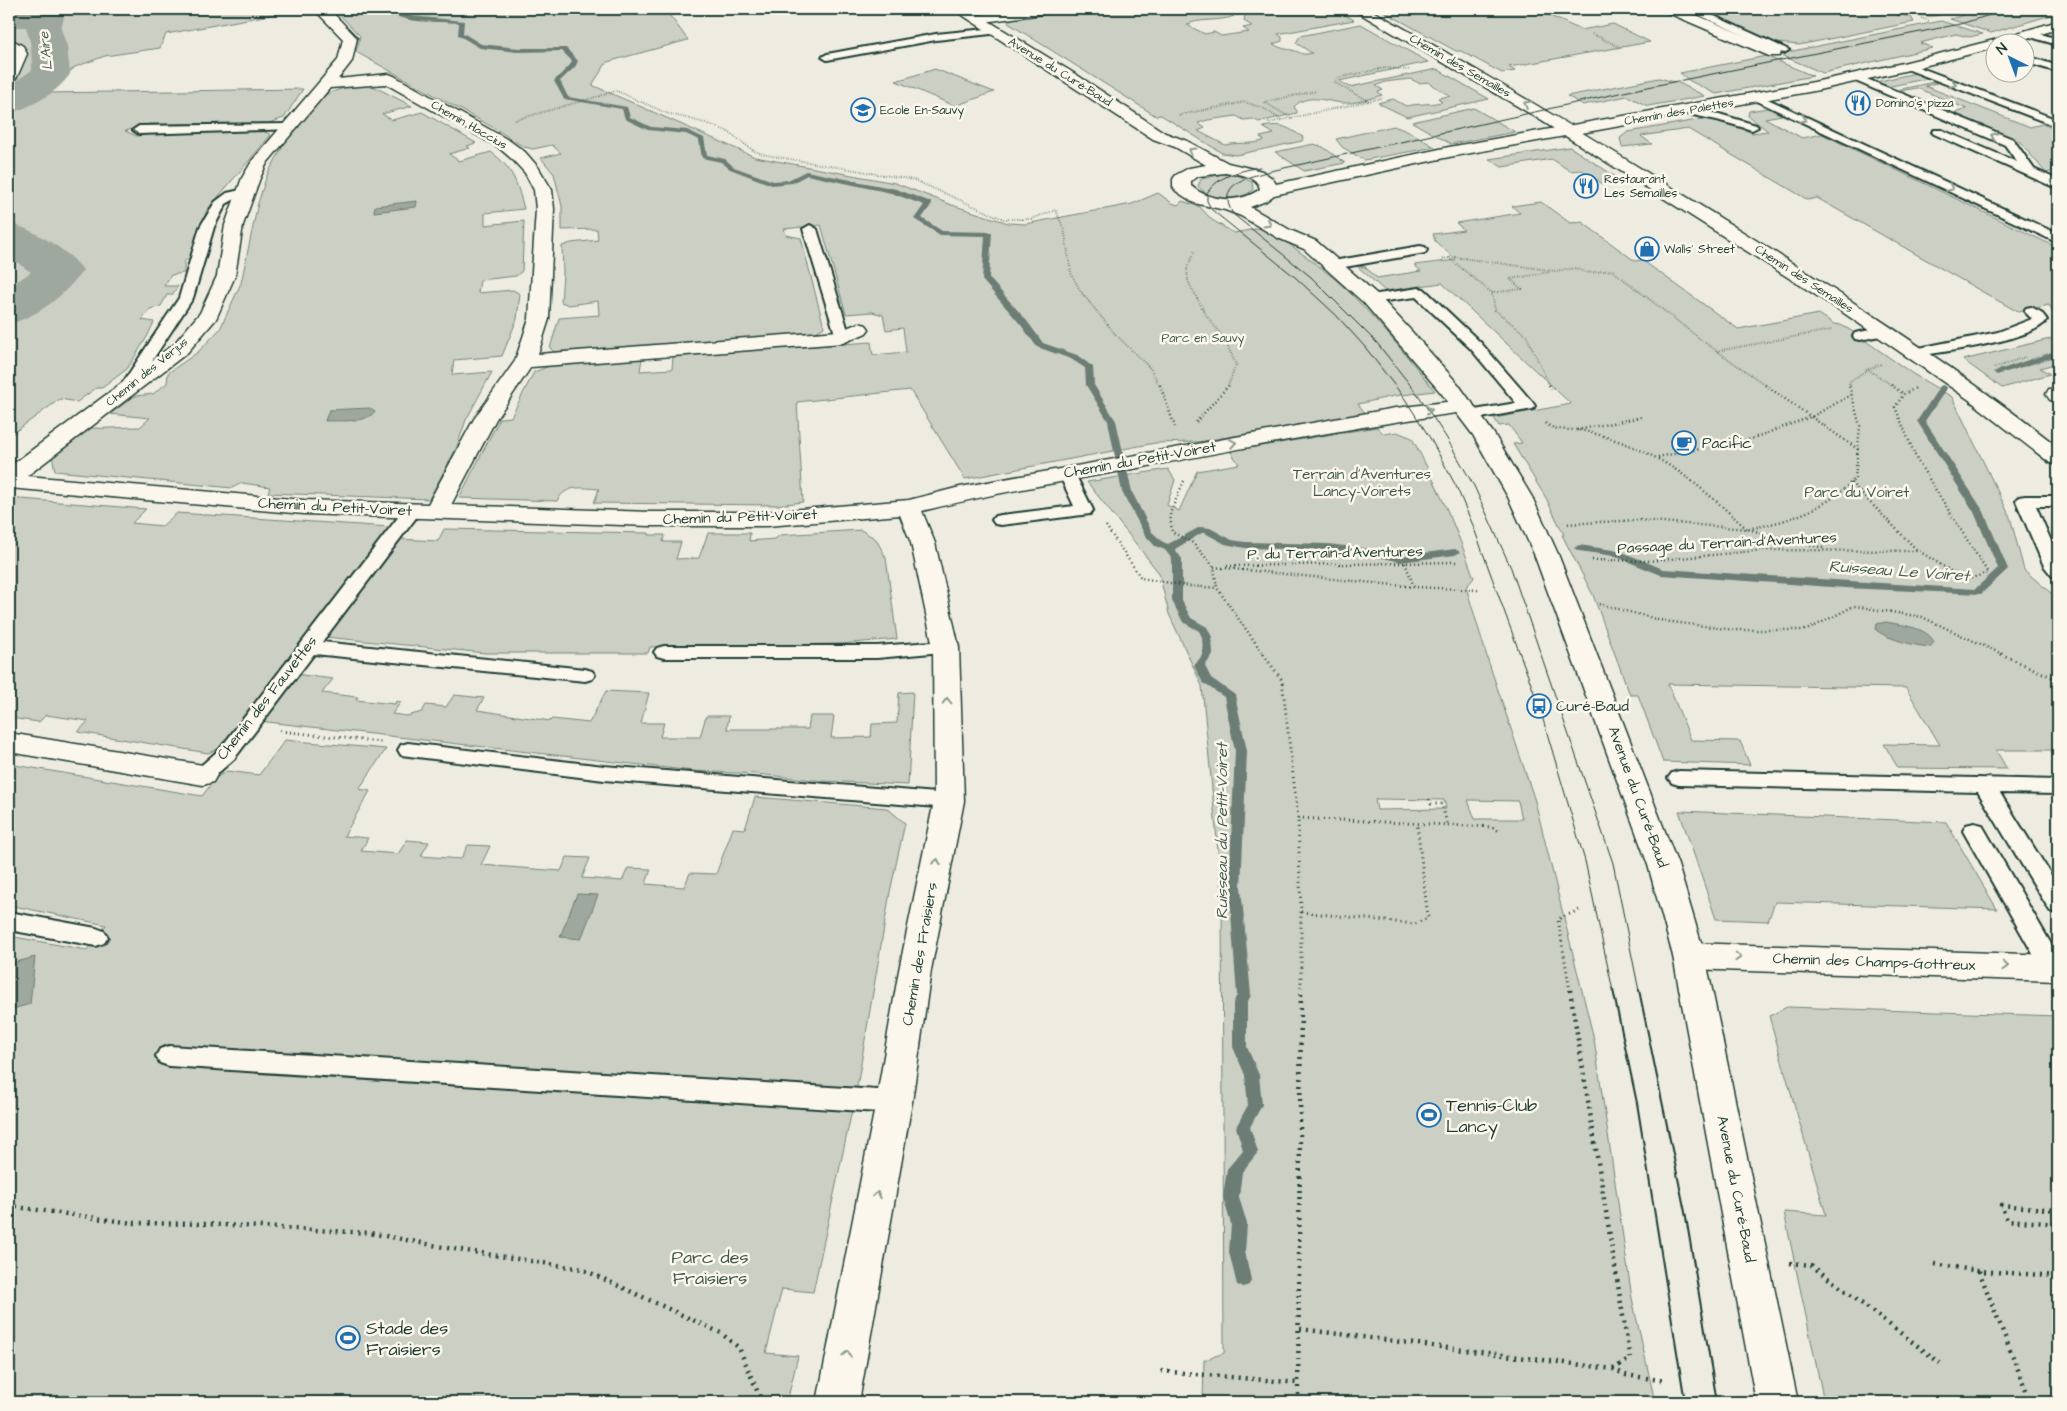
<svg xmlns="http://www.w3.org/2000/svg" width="2067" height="1411" font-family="'Architects Daughter',sans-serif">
<rect width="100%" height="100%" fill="#eeece1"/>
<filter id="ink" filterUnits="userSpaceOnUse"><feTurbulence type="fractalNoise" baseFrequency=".02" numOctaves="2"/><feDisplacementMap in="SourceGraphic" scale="10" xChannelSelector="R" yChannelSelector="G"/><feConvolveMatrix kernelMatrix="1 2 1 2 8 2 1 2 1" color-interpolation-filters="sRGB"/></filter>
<g filter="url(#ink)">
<path fill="#cbcfc4" stroke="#75867c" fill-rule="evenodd" d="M9 9H302L166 34 160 48 105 56 75 67 46 93 303 89 284 118 269 123 149 124 125 131 137 136 166 132 263 131 271 135 207 210 197 235 194 254 184 262V273L171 275 164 286H178L172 295H167L161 306 150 309 142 320 154 322 147 337 127 369 102 388H96L77 402 60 399 9 436V82L24 50 22 45 9 38Z
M334 9H665L688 40 607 62 592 85 755 157 895 183 952 205 1008 223 1025 224 1132 204 1158 193 1172 203 1178 205 1182 201 1200 207 1212 220 1234 233 1265 227C1292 246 1319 265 1344 287 1377 319 1406 355 1435 391L1394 396 1358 404 1366 414 1198 442 1155 443 965 479 910 390 797 402 803 502 777 505 594 503 599 489C582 488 566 484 557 501L459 498 500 418 511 417 534 372 552 365 642 358 640 371 672 369 673 356 871 342 873 355 906 352 903 328 886 330 883 315 872 312 846 314 821 225 784 229 786 235 801 238 824 327 813 334 554 352 550 348 559 318 599 315 598 301 569 305 561 302 563 273 562 246 571 243 598 240 597 229 562 230V206L554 174 541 158 561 153 552 145 533 149 524 147 494 128 356 52 360 36Z
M1089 9H1222L1234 16C1221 22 1196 18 1187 25L1205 34 1214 32 1221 36 1249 32 1243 28 1252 26 1244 21 1245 15 1234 9H1334L1354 20 1278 34 1282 37V41L1273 44C1280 48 1284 49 1292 50 1302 52 1300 56 1312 53L1296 43 1300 36 1361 24 1428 62 1339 81 1350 87 1437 69 1489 99 1407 117 1378 103 1393 99 1406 106C1419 103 1429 105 1442 102L1438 98 1450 96 1428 82 1419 83 1410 79 1385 82 1376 86 1383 90 1378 92 1382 95C1371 98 1355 104 1343 103 1327 102 1307 92 1294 107L1297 111V113L1259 122 1253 119 1244 120 1236 116 1208 120 1198 123 1205 128 1198 131 1225 145C1238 142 1249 145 1263 141L1264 140 1260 137 1274 134 1263 127C1283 123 1286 127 1303 137L1302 141 1236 155 1222 153 1161 115 1156 116 1008 23 1011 19 1063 12 1067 14 1091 11Z
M1379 9H1535L1581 30 1613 24 1650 42 1509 67 1515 71 1502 73 1461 51H1456Z
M1705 9H1884L1911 17 1914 22 1799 45 1777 43 1710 14Z
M1897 9H1960C1931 19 1927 18 1897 9Z
M1983 9H2058V13L1991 33 1950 19Z
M1941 21 1983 34 1969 37 1956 34 1920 43 1933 48 1823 73 1778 54Z
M1766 56 1813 76 1716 94 1690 81 1680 73Z
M935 69 994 92 955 106 896 81Z
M1916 73 1929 78 1887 87 1875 82Z
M1659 78 1679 83 1705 96 1648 106 1627 96 1583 105 1567 96Z
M1934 82 1937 83 1925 86 2030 127 2042 124 2058 130V170L2046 173 2020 142 1954 113 1967 109 1917 88 1900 91 1897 90Z
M371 85 412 106 382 114 392 120 422 112 476 143 467 146 470 148 449 154 459 161 491 152C514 169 517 183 524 209L485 213V225L524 221 522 271 516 276 480 280 478 293 513 290 520 294 517 319 502 356 454 360 452 375 492 372 466 420 456 449 429 499 268 493 270 487 242 483 232 488 55 471 52 456 89 428C107 429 123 427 140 427L150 418 110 414 135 396 153 394 167 383 168 373 198 352 220 329 241 283 258 203 267 175 286 141 325 95 346 87Z
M1474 108 1515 132 1451 144 1412 122Z
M1768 108 1782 115 1765 118 1802 138 1822 134 2058 248V322L2049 305 2018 312 1817 198 1808 200 1688 129 1641 136 1652 144 1622 147 1620 138 1628 132 1709 118 1731 123 1752 133 1768 131 1748 116 1749 111Z
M1394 126 1409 132 1435 147 1364 160 1342 147 1336 139Z
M1314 144 1323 147 1345 163 1304 171 1275 152Z
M1570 147 1619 179 1616 182 1603 184 1582 170 1570 171 1552 159 1502 167 1489 159Z
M1223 174 1240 176 1252 182 1253 190C1240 201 1209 201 1198 186L1201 179Z
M1541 202 1570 223 1582 222 1635 261 1642 260 1738 329 1819 314 1834 324 1841 325 1850 330 1913 374 1952 397 2010 517 2024 570 2058 599V750H1996L2007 769 1898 768 1884 744 1940 745 1906 688 1668 684 1691 740 1740 741 1750 765 1663 762 1638 695H1630L1593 595 1562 535H1564L1546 498 1513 444 1522 443 1509 425 1499 426 1494 418 1571 404 1442 283 1385 291 1357 266 1365 267 1377 278 1421 271 1414 265 1456 260 1435 241 1433 234 1464 230 1456 223 1520 213 1512 206Z
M2058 337V363L2040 368 2050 374 2002 388 1963 360Z
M1377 427 1384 434 1397 432 1412 438C1436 483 1457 529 1474 578L1466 587 1488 660 1535 801 1594 1039 1632 1298 1655 1402H1203L1204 1360 1224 1353 1222 892 1202 686 1169 614 1159 573 1087 482 1168 469 1175 480 1167 505 1179 511 1197 471 1239 464 1230 451ZM1375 799 1444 800 1446 809 1377 810ZM1468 800 1518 801 1522 819H1475Z
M9 498 146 509 132 523 162 526 177 513 390 527 298 649 220 748 208 753 78 732 88 721 46 715 39 722 9 718Z
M444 529 649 533V535H665L663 542H681L676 559 699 558 708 533H750L749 541 775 539 780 535 861 530 876 539 886 558 897 639 841 644 650 647 648 653H485L325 637 398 539 438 541Z
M295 674 333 679 322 693 358 697 356 700 395 704 396 701 401 702 392 714 407 716 422 712 426 705 446 707 454 695 484 698 477 710 550 721 552 719 589 723 606 691 649 693 641 723H664L660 737H700L706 716H729L727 729H808L810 716H834L831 738 871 737 872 724 897 723 899 693 913 692 908 785 823 781 757 774 693 771 259 721Z
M285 740 386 749 359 789 370 791 344 836 368 838 361 851 398 854 407 840 429 842 421 856 461 859 468 845 490 846 481 865 561 871 567 857 590 858 582 878 622 881 628 868 651 869 646 884 684 887 690 873 716 874 733 828 745 829 755 797 887 808 905 823 890 892 857 1087 813 1292 782 1289 766 1353 798 1356 787 1402H9V936L87 950 106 925 9 905V764L202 796 216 778 227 771 259 775Z
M1679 811 1946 822 1997 909 1775 902 1768 921 1716 919Z
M1787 1007 2058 1016V1402H1824L1784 1212 1826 1215 1769 1016Z"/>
<path fill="#9fa89f" stroke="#6c7d74" d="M417 201 416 207 374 212 375 206Z
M370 408 375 411C367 424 339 420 325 421L329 410Z
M1886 622C1901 625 1927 627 1934 642L1930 647C1915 646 1887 639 1876 630L1877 624Z
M577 894 598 895 581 939 560 937Z
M35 957 30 1004 9 1010V964Z"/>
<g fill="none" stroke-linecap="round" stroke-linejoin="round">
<path fill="#6c7d74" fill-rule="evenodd" d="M385 9H391L411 16 464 21 463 33 481 44 519 48H566L578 61 575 67 560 81 568 97 627 107 630 117 651 127 687 130 704 138 707 155 725 159 734 167 773 181 788 180 806 171 896 189 931 202 932 204 922 218 942 231 992 232 989 278 1027 321 1043 343 1077 355 1093 367 1094 385 1116 421 1132 492 1152 532 1163 542 1168 544 1200 527 1210 528 1232 540 1245 542 1328 544 1370 549 1401 556 1455 549 1460 552 1455 555 1401 562 1370 555 1328 550 1245 548 1225 544 1205 533H1202L1175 549 1182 559V601L1191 618 1207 627 1212 637 1213 654 1205 666 1211 678 1235 695 1247 751 1241 887 1251 995 1247 1003V1047L1259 1075 1262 1105 1250 1127 1258 1152 1242 1172 1239 1197 1247 1224 1245 1252 1251 1280 1249 1285 1243 1287 1237 1285 1229 1252 1231 1224 1223 1197 1227 1169 1243 1150 1236 1127 1248 1105 1245 1075 1233 1047V1003L1237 995 1229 887 1235 751 1224 697 1203 683 1194 666 1203 654 1202 637 1199 631 1183 622 1172 601V559L1165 550 1155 546 1145 535 1122 492 1108 421 1086 385 1085 368 1071 359 1037 347 1021 325 982 280 985 236 940 235 914 219 924 205 891 193 807 175 792 183 772 185 730 169 721 162 702 158 699 140 686 134 648 130 625 119 622 109 564 99 554 81 570 65 572 61 562 51 519 52 480 48 458 35 459 23C437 21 402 25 385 9Z
M2058 350V356L2000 374 1997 375 1993 372Z
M1943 385 1947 388 1925 421 1984 512 2008 569 1981 594 1845 588 1661 575 1614 556 1579 551 1574 548 1579 545 1620 551 1663 569 1975 589 1998 568 1974 512 1917 421 1940 386Z"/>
<path fill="#9fa89f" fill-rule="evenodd" d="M9 9 59 10 64 17 61 29 67 46 70 74C56 94 32 107 9 113V86L32 70 31 46 26 27H9Z
M9 223C32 229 69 250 83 270 65 295 39 316 9 324V287L31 272 9 257Z"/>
<g stroke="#1f3d34" stroke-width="4">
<path id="lane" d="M1686 9H1699L1789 50 1784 53 1780 52Z
M1886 9H1902L1904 11 1899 14Z
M996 28 1001 31 1000 33 936 40 827 60 822 57 827 54 936 34Z
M2031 31 2058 39V45L2027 36 2026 34 2027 32Z
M2024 55 2058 66V72L2024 62Z
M1908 63 2058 120V127L1904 68 1903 66 1904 64Z
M1857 75 2013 139 2034 169 2058 180V189L1934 134 1932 132 1934 130H1942L2017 162 2005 145 1853 80 1852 78 1853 76Z
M1759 95 2058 234V243L1755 100 1753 98 1755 96Z
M1687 108 1719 114 1756 125 1758 127 1752 130 1717 120 1683 113 1681 111Z
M290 124 296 127 294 129 139 134 133 130 139 126Z
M245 189 251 193 249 196 235 199 226 204 214 227 193 298 129 396H119L116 393 179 298 200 227 215 202 227 193Z
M810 225 817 229 850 337 848 340H838L836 337 803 229Z
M1420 246 1425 247 1427 250 1425 253 1333 269 1326 265 1333 261Z
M1419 288 1424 289 1481 343 1533 403 1535 406 1533 409 1469 420 1463 418 1461 415 1463 412 1516 403 1471 349 1416 297 1371 303 1366 302 1364 299 1366 296 1371 295Z
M2031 307 2041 312 2047 320C2032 341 1946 351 1919 356L1914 355 1912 352 1914 349 1919 348 1998 332 2032 319 2024 311 2026 308Z
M1885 327 1890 328 1892 331 1890 334 1860 340 1855 339 1853 336 1855 333Z
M1067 469 1073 470 1093 510 1090 514 1001 525 995 524 992 520 995 516 1001 515 1074 506 1059 474 1061 470Z
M2025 496H2058V506H2036L2058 557V577L2052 576 2044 566 2016 501 2019 497Z
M412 506 418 507 421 511 322 642 585 669 592 671 595 675 592 679 585 681 314 654 234 759 210 780 203 782 196 780 192 775 196 770 220 749 406 507Z
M946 641 953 643 956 647 953 651 877 658H664L657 656 654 652 657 648 664 646H877Z
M408 743 604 766 949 794 957 796 960 801 957 806 949 808 604 780 401 755 398 750 401 745Z
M1679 771 2058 780V794L2000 793 2058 886V914L2050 911 1978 792 1679 785 1672 783 1668 778 1672 773Z
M1974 823 1982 825 2058 956V976L2053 977 2045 975 1963 831 1966 825Z
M9 912 96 928 104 931 108 937 104 943 96 946 9 930Z
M169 1046 894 1091 903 1094 907 1102 903 1110 894 1113 169 1066 160 1063 156 1056 160 1049Z"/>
</g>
<g stroke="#1f3d34" stroke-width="3">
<path id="street" d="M314 9H329L357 38 352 61 338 79 389 74 394 76 510 141 525 152 538 167 552 190 554 209 549 319 538 354 839 331 859 323 866 325 869 329 866 333 843 343 531 367 496 419 451 505 650 512H767L909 500 960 487 1395 408 1463 400 1471 401 1474 406 1471 411 1463 412C1354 427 1246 447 1138 468 1066 481 993 493 922 511L935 543 959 647 964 801 931 970 912 1102 859 1402H817L876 1102 899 970 934 801 933 647 911 543 900 515 767 526H650L304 514 9 488V467L173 345 200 313 217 276 225 225 242 178 252 161 338 60 343 39ZM386 84 498 147 513 160 525 173 534 190 536 209 529 319 515 361 474 419 428 504 304 500 27 476 187 353 216 319 235 276 243 225 260 178 267 163 330 88Z
M1021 9H1056L1049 13 977 23 970 19 977 15Z
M1352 9H1369C1489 75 1605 146 1722 219 1837 291 1951 363 2058 447V465L2050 463 1968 399 1841 311 1534 116Z
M1664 9H1682L1779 50 1781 53 1779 56H1769L1666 12Z
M9 38 23 46 27 54 17 77 14 80 9 82V62L13 54 9 49Z
M2058 388V401L2050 400 2046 394 2049 389Z
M9 733 203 765 213 768 217 775 213 782 203 785 9 752Z
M1689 943 2058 955V981L1689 969 1678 965 1673 956 1678 947Z"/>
</g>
<g stroke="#1f3d34" stroke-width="3">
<path id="secondary" d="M953 9H969L1080 77 1165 133 1187 141 1228 163 1262 171 1272 178 1276 184 1449 147 1814 82 1903 63 1994 40 2058 21V29L2014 42H1994V48L1904 71 1814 91 1449 157 1274 195 1266 201 1250 207 1290 230 1316 241 1378 295 1413 333 1458 384 1494 434 1532 497 1558 554 1678 865 1705 956 1798 1402H1756L1673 956 1648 865 1534 554 1508 497 1473 435 1442 394 1364 303 1304 249 1278 238 1241 216 1225 210 1194 203 1176 191 1173 187V179L1176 175 1189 168 1206 165 1175 147 1153 139ZM1225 173C1237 174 1258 175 1260 189 1240 204 1210 202 1191 186V181L1199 176Z"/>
</g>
<path stroke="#1f3d34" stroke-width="2" stroke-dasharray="0.5 2" stroke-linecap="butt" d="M1921 18 1930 21
M1592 34 1622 48
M1368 101 1335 83 1337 78 1385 68 1410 70
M1179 115 1245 102 1265 109 1281 120
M1291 118 1264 102 1316 91
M515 120 617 91 666 113 709 124 727 131 754 151 766 155 914 180 1003 219H1031L1056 210 1065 233 1071 273 1081 292 1116 335 1150 368 1160 386
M1268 123 1383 98
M1194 252 1187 268 1188 281 1206 315 1225 340 1236 365 1228 386
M1449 258 1492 293 1495 310 1526 335 1550 386
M1443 259 1454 257 1555 271 1575 268 1587 273 1612 270 1704 342 1767 386
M1492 293 1522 289 1510 279 1550 272
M1717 351 1831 330
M1994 368 2025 357
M1869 370 1893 386
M1850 386 1849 382 1868 369 1882 364"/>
<path stroke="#1f3d34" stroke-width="2.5" stroke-dasharray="1 3" stroke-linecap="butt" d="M1160 385 1175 427
M1549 385 1552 391
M1765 385 1859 450
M1891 385 1904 394
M1196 422 1229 385
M1545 423C1558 433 1570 428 1585 431 1596 434 1607 437 1618 441 1674 461 1704 490 1747 529L1639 520 1565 524
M1577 430 1642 417
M1658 457 1748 440 1813 416 1851 395
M1184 481 1170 513 1172 532 1193 543 1214 567 1217 588 1264 655
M1851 483 1918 551
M1106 526 1141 578 1188 586 1217 588
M1823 548 1747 529C1788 522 1827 509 1855 478L1860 426 1849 385
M1592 560 1649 561 1764 550 1919 551 1965 580 1988 573 1917 460 1895 407 1904 394 1916 388
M1405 563 1414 587
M1227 566 1457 562
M1214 567 1414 587 1479 590
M1599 604 1664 621 1735 630H1807L1854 606 1922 617 2004 655"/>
<path stroke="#1f3d34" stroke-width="3" stroke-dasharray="1 4" stroke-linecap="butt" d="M1263 654 1282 680 1298 818 1301 912V991
M2001 654 2058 680
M280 731 381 742
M1429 799 1431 804H1442L1447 824
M1298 818 1492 827 1501 832
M1301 912 1415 924 1428 918 1417 823
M1570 991 1558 919 1579 910"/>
<path stroke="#1f3d34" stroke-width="4.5" stroke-dasharray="2 5" stroke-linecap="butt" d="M1570 990 1630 1359 1613 1369
M9 1206 132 1223 205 1224 370 1233 448 1248 582 1269 721 1333 739 1348 762 1402
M2058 1210 2001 1205 2007 1220 2058 1224
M1790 1263 1811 1265 1940 1363
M1935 1264 1979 1271
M1300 1329 1613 1369 1626 1375 1666 1381
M1161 1371 1299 1383
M2026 1390 1979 1271 2058 1276
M1298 1402 1301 990"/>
<use href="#lane" fill="#fbf7ec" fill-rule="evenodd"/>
<use href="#street" fill="#fbf7ec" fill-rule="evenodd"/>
<use href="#secondary" fill="#fbf7ec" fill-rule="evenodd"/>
<path stroke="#1f3d34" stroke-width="1" d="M1260 167C1240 171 1219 175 1207 193V201L1212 210 1295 277 1336 315 1365 347 1405 399 1430 438 1456 486 1472 523 1539 706 1585 861 1613 991
M1639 991 1613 863 1511 568 1474 486 1446 437 1419 396 1377 343 1311 277 1233 214C1215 184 1247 177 1271 171L1633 90 1960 24 2010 9"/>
<path stroke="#1f3d34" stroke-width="2" d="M1613 990 1637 1103 1685 1402
M1639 990 1686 1217 1717 1402"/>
</g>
<defs><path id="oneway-chevron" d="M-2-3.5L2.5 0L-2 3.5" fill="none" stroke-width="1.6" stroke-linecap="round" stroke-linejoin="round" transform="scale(1.25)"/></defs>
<g stroke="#8d9a90">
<use href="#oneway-chevron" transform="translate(1953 84) rotate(21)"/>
<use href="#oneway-chevron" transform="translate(1527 104) rotate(-149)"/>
<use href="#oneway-chevron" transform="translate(1803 119) rotate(25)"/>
<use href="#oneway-chevron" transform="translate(1994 136) rotate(-157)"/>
<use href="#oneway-chevron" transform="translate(1192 151) rotate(-148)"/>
<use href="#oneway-chevron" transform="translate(1950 188) rotate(25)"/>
<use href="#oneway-chevron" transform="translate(1268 224) rotate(31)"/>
<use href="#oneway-chevron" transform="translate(1429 410) rotate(-7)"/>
<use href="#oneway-chevron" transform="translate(1233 443) rotate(-10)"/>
<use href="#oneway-chevron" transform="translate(947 701) rotate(-91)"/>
<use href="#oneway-chevron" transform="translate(937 862) rotate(-79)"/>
<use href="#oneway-chevron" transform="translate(1738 957) rotate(2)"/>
<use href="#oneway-chevron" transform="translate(2005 966) rotate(2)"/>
<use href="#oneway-chevron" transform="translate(877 1195) rotate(-79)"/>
<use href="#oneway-chevron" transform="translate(847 1354) rotate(-79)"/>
</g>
</g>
<defs>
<g id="restaurant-ring" transform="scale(1.25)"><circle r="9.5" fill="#fbf7ec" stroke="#1f6fb2" stroke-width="1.5"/><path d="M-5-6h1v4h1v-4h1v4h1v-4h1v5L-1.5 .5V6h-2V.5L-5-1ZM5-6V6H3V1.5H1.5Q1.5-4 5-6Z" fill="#1f6fb2"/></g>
<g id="school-ring" transform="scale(1.25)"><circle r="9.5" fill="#fbf7ec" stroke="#1f6fb2" stroke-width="1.5"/><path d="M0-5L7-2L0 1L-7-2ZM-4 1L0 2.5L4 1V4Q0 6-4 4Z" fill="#1f6fb2"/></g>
<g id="shop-ring" transform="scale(1.25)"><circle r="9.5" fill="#fbf7ec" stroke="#1f6fb2" stroke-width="1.5"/><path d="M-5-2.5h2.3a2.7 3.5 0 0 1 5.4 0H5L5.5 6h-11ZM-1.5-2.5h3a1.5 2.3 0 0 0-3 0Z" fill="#1f6fb2"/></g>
<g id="cafe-ring" transform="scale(1.25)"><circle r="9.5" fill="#fbf7ec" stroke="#1f6fb2" stroke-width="1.5"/><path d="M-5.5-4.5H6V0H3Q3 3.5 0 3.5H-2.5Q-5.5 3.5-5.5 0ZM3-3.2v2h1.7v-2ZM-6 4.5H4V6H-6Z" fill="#1f6fb2"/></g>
<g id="bus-ring" transform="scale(1.25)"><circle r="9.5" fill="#fbf7ec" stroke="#1f6fb2" stroke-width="1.5"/><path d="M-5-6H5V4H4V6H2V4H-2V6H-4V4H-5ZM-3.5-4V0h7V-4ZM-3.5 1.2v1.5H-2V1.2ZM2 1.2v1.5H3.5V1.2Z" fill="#1f6fb2"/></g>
<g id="stadium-ring" transform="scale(1.25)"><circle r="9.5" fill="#fbf7ec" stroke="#1f6fb2" stroke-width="1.5"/><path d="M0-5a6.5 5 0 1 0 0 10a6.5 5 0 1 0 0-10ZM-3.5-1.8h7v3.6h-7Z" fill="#1f6fb2"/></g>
</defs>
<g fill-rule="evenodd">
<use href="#restaurant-ring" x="1858" y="103"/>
<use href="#school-ring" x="863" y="110"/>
<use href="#restaurant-ring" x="1586" y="186"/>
<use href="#shop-ring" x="1647" y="249"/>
<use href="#cafe-ring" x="1684" y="443"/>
<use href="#bus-ring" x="1539" y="706"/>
<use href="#stadium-ring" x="1429" y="1115"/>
<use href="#stadium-ring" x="348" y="1338"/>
</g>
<g text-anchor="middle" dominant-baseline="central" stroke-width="5" stroke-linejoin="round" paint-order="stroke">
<g font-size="12" fill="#1f3d34" stroke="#fbf7ec">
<text transform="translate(1460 66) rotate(30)">Chemin des Semailles</text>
<text transform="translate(1060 72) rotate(32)">Avenue du Curé-Baud</text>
<text transform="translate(1679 112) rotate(-10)">Chemin des Palettes</text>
<text transform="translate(469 125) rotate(30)">Chemin Haccius</text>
<text transform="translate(1804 279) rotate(33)">Chemin des Semailles</text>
<text transform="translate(147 372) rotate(-39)">Chemin des Verjus</text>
</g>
<g font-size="12" fill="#1f3d34" stroke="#fbf7ec" text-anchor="start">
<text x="1876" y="103">Domino's pizza</text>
<text x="880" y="110">Ecole En-Sauvy</text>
<text x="1604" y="179">Restaurant<tspan x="1604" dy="14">Les Semailles</tspan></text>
<text x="1664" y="249">Walls' Street</text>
</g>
<g font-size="12" fill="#415a51" stroke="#fbf7ec">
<text x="1203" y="338">Parc en Sauvy</text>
</g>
<g font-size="14" font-style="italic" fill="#455d54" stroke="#fbf7ec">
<text transform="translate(46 51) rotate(-96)">L'Aire</text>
</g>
<g font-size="15" fill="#1f3d34" stroke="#fbf7ec" text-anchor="start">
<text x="1702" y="443">Pacific</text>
<text x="1556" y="706">Curé-Baud</text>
</g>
<g font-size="15" fill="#1f3d34" stroke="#fbf7ec">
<text transform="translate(1140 460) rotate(-10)">Chemin du Petit-Voiret</text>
<text transform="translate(335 507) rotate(3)">Chemin du Petit-Voiret</text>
<text transform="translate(740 517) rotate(-2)">Chemin du Petit-Voiret</text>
<text transform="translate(1727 543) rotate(-3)">Passage du Terrain-d'Aventures</text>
<text transform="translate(1335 553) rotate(-1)">P. du Terrain-d'Aventures</text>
<text transform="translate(267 698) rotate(-52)">Chemin des Fauvettes</text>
<text transform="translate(1638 797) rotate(70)">Avenue du Curé-Baud</text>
<text transform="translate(920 954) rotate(-80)">Chemin des Fraisiers</text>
<text transform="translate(1874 962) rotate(2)">Chemin des Champs-Gottreux</text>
<text transform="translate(1736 1189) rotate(79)">Avenue du Curé-Baud</text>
</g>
<g font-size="15" fill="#415a51" stroke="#fbf7ec">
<text x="1362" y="474">Terrain d'Aventures<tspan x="1362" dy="17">Lancy-Voirets</tspan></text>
<text x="1857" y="492">Parc du Voiret</text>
</g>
<g font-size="16" font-style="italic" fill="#455d54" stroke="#fbf7ec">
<text transform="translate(1899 571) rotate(4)">Ruisseau Le Voiret</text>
<text transform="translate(1222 831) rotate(-90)">Ruisseau du Petit-Voiret</text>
</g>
<g font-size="18" fill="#1f3d34" stroke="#fbf7ec" text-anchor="start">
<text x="1446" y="1105">Tennis-Club<tspan x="1446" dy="21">Lancy</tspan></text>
<text x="366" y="1328">Stade des<tspan x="366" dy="21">Fraisiers</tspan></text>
</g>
<g font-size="18" fill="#415a51" stroke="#fbf7ec">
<text x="710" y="1257">Parc des<tspan x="710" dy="21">Fraisiers</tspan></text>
</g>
</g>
<rect width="2067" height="1411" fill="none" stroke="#fbf7ec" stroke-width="30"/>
<rect x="15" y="15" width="2037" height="1381" fill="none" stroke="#1f3d34" stroke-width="2" filter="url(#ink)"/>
<g transform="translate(2010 58) rotate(318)"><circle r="24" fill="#fbf7ec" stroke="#a3ada2"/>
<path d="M0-4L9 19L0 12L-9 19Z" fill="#1f6fb2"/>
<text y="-8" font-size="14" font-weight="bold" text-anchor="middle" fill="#1f3d34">N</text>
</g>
</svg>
